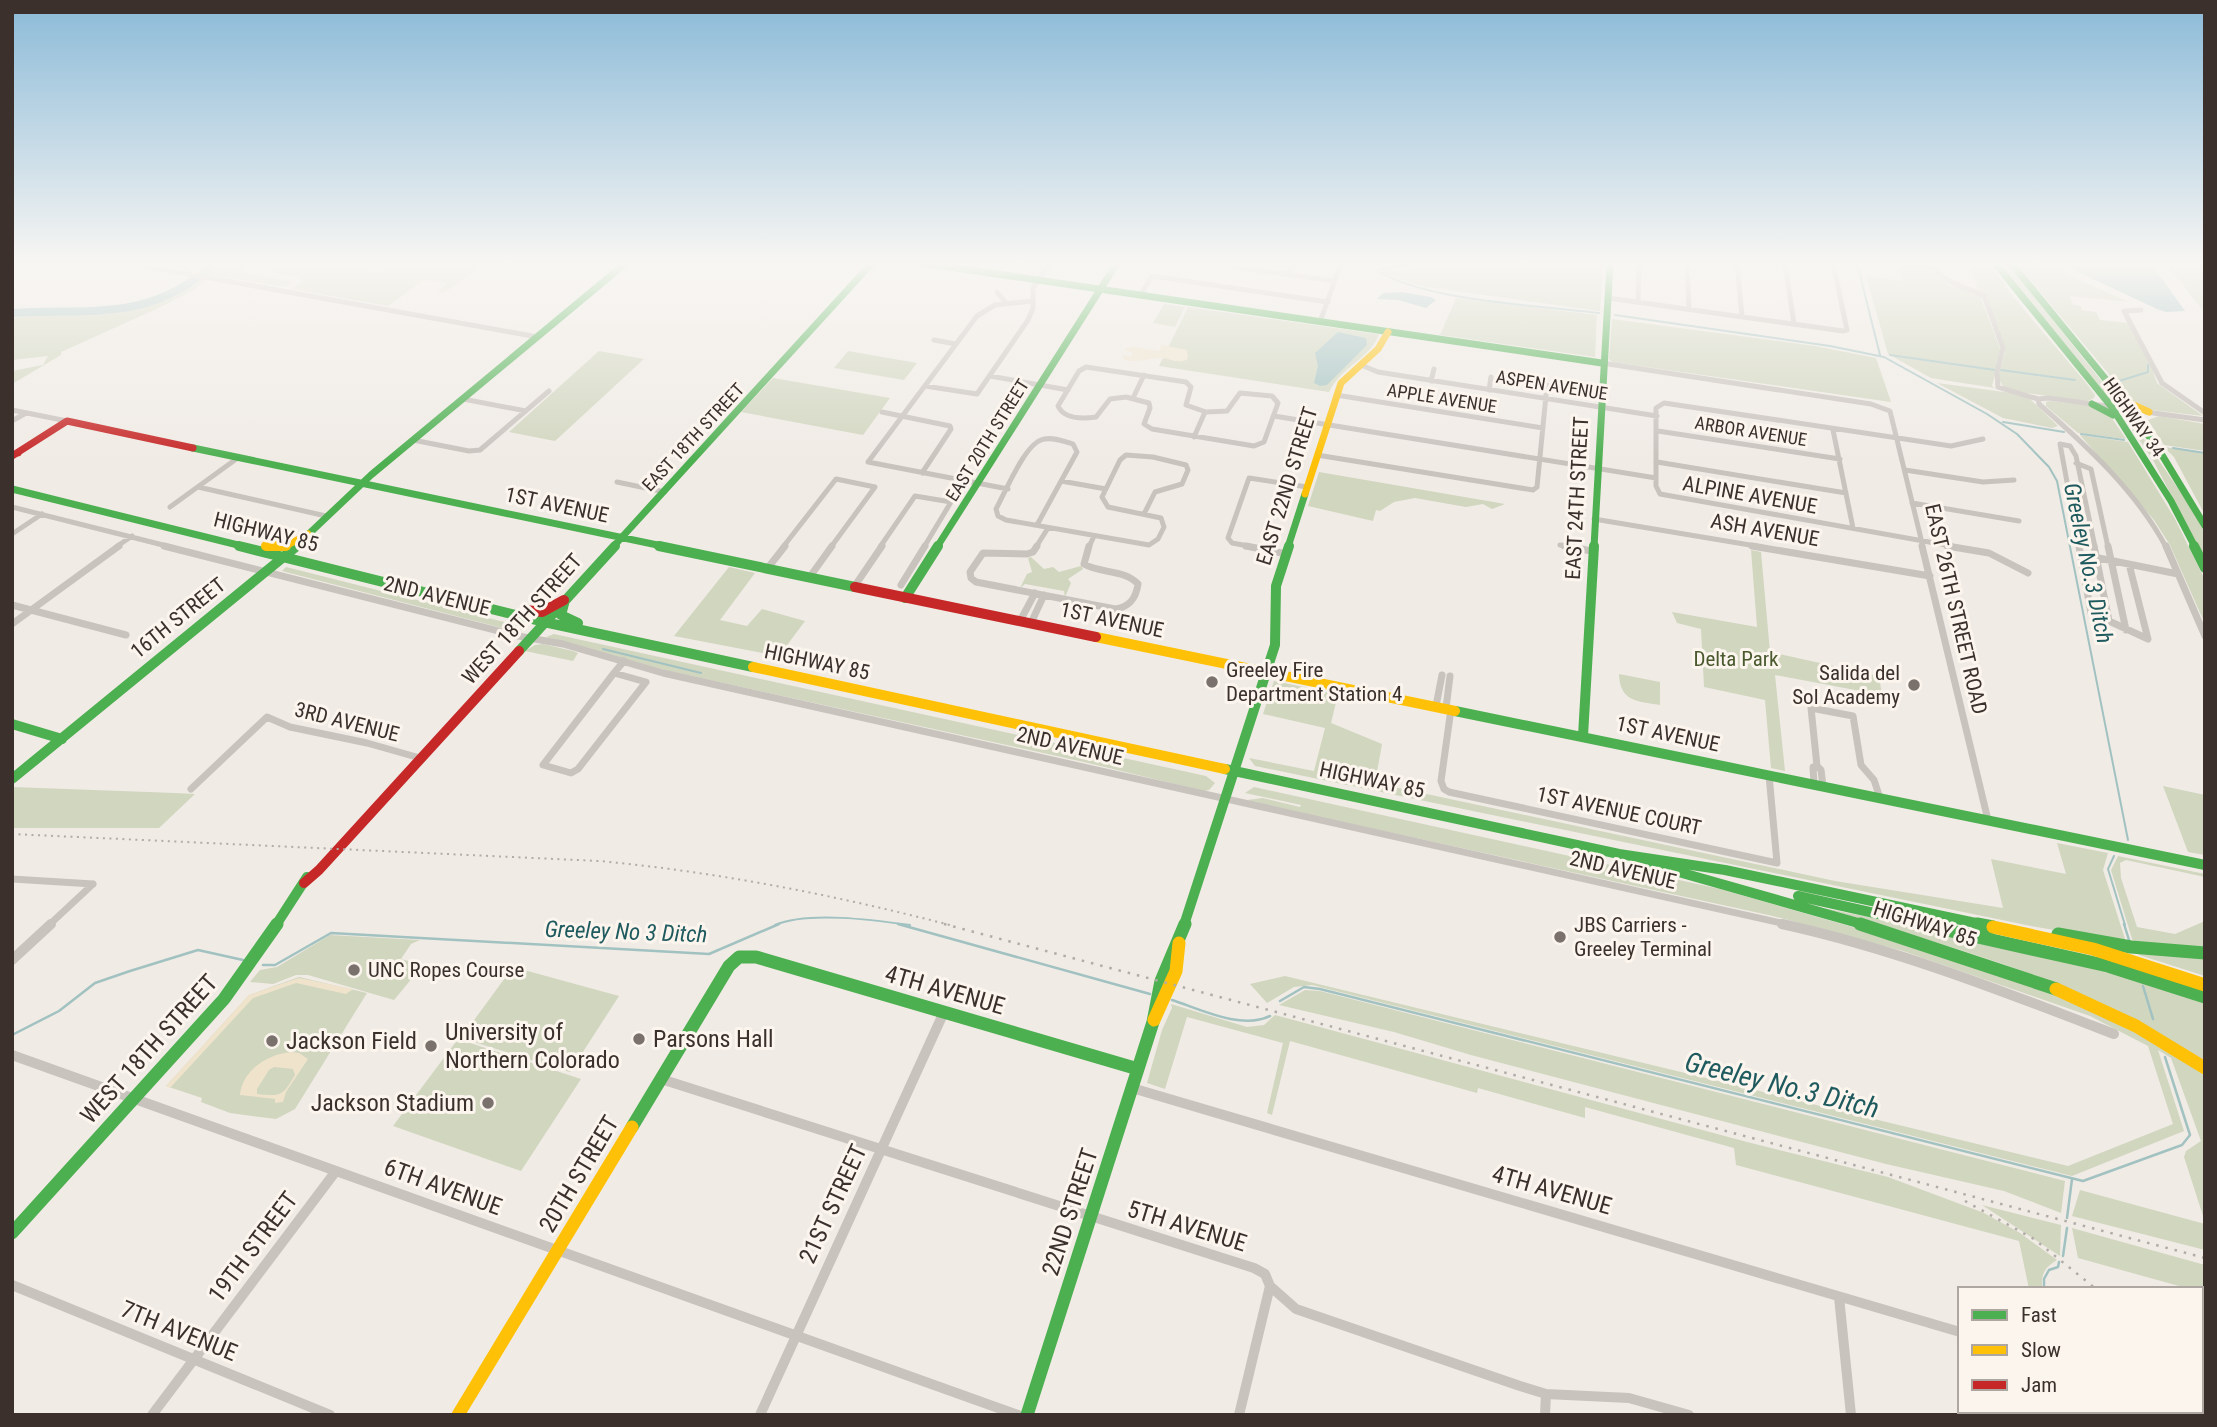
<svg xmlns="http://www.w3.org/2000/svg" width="2217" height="1427" font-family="'Roboto Condensed',sans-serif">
<rect width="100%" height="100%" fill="#f0ebe5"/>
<path fill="#d1d6bf" d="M217 263H251L241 268V272L292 282 286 287 212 275 195 289 163 306 61 352V355L12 384V371L43 365 48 356 12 360V318C40 313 67 316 95 315 140 313 187 299 217 263Z
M257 263H313L379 273 400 263H488L443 293 438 291 447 283 424 280 388 306 292 289 302 281 299 277 251 268Z
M1435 263H1603L1600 311 1421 286 1380 272 1404 271Z
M1898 263 1935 270 1949 286 1969 290 1980 296 2001 351 1992 386 1995 388 1931 378 1888 354 1866 276 1903 281Z
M1969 263H1990L2010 293 2087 384 2095 395 2094 398 2088 401 2076 400 2005 390 1998 377 2005 352 2004 345 1983 293 1976 289 1977 285Z
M1998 263H2007L2119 403H2113Z
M2016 263H2041L2129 302 2069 296 2073 305 2081 306 2082 310 2096 312 2100 320 2128 323 2152 369 2157 383 2203 416 2152 410 2133 403Z
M2168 263H2205V313L2170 269Z
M1456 298 1597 315 1595 357 1440 335Z
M1164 304 1185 307 1175 327 1153 323Z
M1188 307 1377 334H1379C1371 358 1342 366 1329 392L1159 366Z
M1612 319 1815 346 1876 358 1891 402 1612 362 1609 359Z
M599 351 644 359 555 441 509 432Z
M848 351 917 363 904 380 834 368Z
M773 378 890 398 863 435 741 412Z
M1937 383 2019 394 2030 399 2058 426 2052 428 2003 418Z
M2050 401 2093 406 2109 414 2126 439 2078 433 2046 406V402Z
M2121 413H2126L2184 497 2205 533V560L2153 460Z
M2159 416 2205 424V451L2164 445 2148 420Z
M2080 435 2128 442 2175 519 2205 580V624L2170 545 2154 520Z
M2164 447 2205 453V515L2174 457Z
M1319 472 1505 504 1492 509 1483 504 1466 507 1415 498 1394 502 1380 511 1376 510 1373 521 1308 506Z
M1751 550 1761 552 1770 652 1879 676 1882 695 1775 675 1785 771 1771 768 1765 700 1704 687 1701 629 1677 623 1672 612 1757 627Z
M1031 557 1044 569 1053 567 1059 572 1081 566 1083 569 1068 579 1071 583 1065 597 1064 591 1025 584 1020 588 1027 574 1032 572 1028 558Z
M286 567 524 627 521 631H514L282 571Z
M729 567 755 573 720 620 747 626 762 609 805 621 779 656 674 636Z
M554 634 1206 776 1215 783 1209 790 1204 791 1084 762 664 670 546 637Z
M543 644 573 651 578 653 573 661 525 651 535 645Z
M1619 674 1660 682V705C1637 701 1620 702 1619 674Z
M1274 681 1338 694 1331 723 1382 744 1375 783 1835 881 2003 908 1991 859 2066 874 2057 843 2108 853 2103 870 2126 942 2031 926 1255 766 1249 758 1314 771 1325 728 1263 714Z
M2163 786 2205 795V855L2188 852Z
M12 787 175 793 195 794 159 828H12Z
M1254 787 1720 889 1873 933 2008 976 2090 1007 2173 1052 2205 1076V1222L2184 1157 2186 1151 2201 1141 2171 1058 2158 1050 2184 1131 2072 1176 1312 985 1294 987 1267 1003 1250 984 1285 976 2068 1166 2173 1124 2148 1046 2090 1016 1903 951 1773 916 1255 803 1247 800 1263 798 1300 807 1301 805 1245 793Z
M2118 856 2205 874V877L2126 860 2120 863 2121 878 2137 927 2175 934 2205 921V947L2133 942 2111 870Z
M1824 908C1952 935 2083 956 2205 1004V1064C2089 981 1958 950 1824 908Z
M330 935 420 940 411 944 401 959 423 965 394 1000 308 975H296L273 984 250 982 260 970 277 967Z
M2136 952 2205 957V976L2139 955Z
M513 967 619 996 570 1072 461 1038Z
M299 977 367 993 295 1109 276 1119 230 1113 201 1102 202 1098 166 1086 249 995Z
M1305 990 1320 991 2065 1181 2061 1213 2004 1191 1886 1164 1471 1055 1394 1032 1279 1005Z
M1171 1004 1247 1027 1264 1025 1275 1015 1747 1142 1888 1177 1984 1213 2020 1233 2057 1260C2044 1268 2041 1274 2042 1289H2029L2019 1241 1736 1165 1734 1148 1585 1107V1118L1478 1088 1477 1093 1290 1041 1272 1115 1267 1113 1283 1043 1187 1017 1165 1089 1147 1083 1162 1030 1172 1008Z
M458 1039 581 1079 521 1171 393 1126Z
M2080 1190 2205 1224V1250L2072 1216Z
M1982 1205 2061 1225 2060 1256Z
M2072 1228 2205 1265V1293L2201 1289H2190L2078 1258Z"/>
<path fill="#efe3cc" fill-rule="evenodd" d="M1162 345 1187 350 1188 359C1177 365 1171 358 1160 358 1147 358 1139 363 1125 360L1122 355 1131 357 1133 353 1123 349 1134 347 1159 351Z
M299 978 353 989 346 994 296 983 253 998 170 1088 166 1086 249 995Z
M291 1052 299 1053 308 1059 286 1092 283 1102 275 1103V1099L240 1095C242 1070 268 1054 291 1052ZM274 1067 293 1069 295 1075C283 1095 282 1097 257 1094V1089L269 1070Z"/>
<path fill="#a1c2c1" d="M2059 263H2151L2185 311 2166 312 2157 309Z
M1402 292 1431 297 1436 300 1426 308 1398 300 1377 299 1383 293Z
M1338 332 1366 338 1367 345 1327 385 1320 386 1314 383 1318 366 1315 353Z"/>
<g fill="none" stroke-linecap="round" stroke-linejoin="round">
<path stroke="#a1c2c1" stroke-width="2" d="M1422 263 1376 270C1428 302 1537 305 1599 313
M1857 263 1880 355
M1615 315 1830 346 1884 357 1987 414 2017 434 2049 467 2057 481 2128 840
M1890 355 1995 370
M2001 370 2075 380
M2119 381 2148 372V365
M2003 422 2064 432
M2081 434 2124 440
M2173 448 2205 453
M603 649 701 673
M2114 856 2108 869 2125 925
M775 925C808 911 874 920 910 925"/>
<path stroke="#a1c2c1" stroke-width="2.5" d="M898 924 1150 994
M2124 924 2129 940
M263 965H275L331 933 709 954 779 924
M2143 986 2153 1019
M1172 1000C1200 1009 1241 1030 1270 1016
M1280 1001 1304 987 1320 989 2083 1181 2182 1145 2190 1135 2165 1057
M12 1035 59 1011 95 983 130 971 198 950 243 960
M2067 1218 2072 1179
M2063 1256 2067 1228
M2044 1289V1279L2049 1270 2058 1267 2059 1262"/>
<path stroke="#a1c2c1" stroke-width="8" d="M12 313C93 308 149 323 215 263"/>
<path stroke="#c9c3be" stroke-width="5" d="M127 263 538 337
M1206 263 1335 281
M1687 263 1689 309
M1737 263 1742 317
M1785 263 1794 324
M1901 263 1935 268C1952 288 1962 284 1984 296L2003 348 1997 372 1998 387 2038 399 2039 404C2087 446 2136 491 2166 547
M1288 274 1293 263
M997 292 1006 303
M1140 296 1152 276 1328 302
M1608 298 1843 331 1847 330 1833 263
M1638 302 1639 263
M2141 310 2124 311 2162 383 2205 413
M1320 322 1341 263
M934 340 956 344
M1602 363 1871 404 1890 411 1923 547
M1361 365 1378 372 1657 416
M1086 367 1186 382 1191 387 1186 405 1206 412 1227 411 1240 393 1272 396 1278 403 1264 442 1254 446 1152 429 1144 424 1150 408 1149 403 1126 397 1110 399 1096 417C1082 419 1064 419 1058 406L1079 371Z
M990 376 1068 390
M1431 381 1434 369
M925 386 977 394 1028 320 1033 308V288L1050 263
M1489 390 1491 377
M1336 395 1543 428
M1133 398 1144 375
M463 399 526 411
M2038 399 2049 398 2135 410
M12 410 67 421
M882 412 950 426 951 429 922 473
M2146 412 2205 420
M1274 416 1656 478
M12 421 26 413
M1833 430 1853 528
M1658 431 1840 459
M1194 437 1205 412
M413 440 469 451 480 450 549 391
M1317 455 1533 490 1537 487 1547 385
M1657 462 1846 493
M2076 463 2091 469 2108 547
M1905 470 1983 482 2014 480
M1061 481 1106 489
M617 482 665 492
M198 487 326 516
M1008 489 868 462 977 316 995 305 1032 301
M1912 503 2019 521
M12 507 171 547
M170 507 239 457
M1594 519 1762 547
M1037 525 1077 452 1073 444C1064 441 1050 436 1041 440 1024 446 1005 493 996 509L998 516 1006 520 1149 545 1158 539 1164 527 1161 518 1108 507 1102 497 1120 460 1126 455 1153 457 1186 465 1188 470 1182 484 1155 492 1144 514
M12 534 42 514
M1560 545 1573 547
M116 547 132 536
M783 547 836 479 875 487 831 547
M880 547 915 496 951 502 924 547
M1036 547 1048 528
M1089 547 1094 536
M1254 547 1232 543 1228 538 1249 478 1307 487
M1957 547 1660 494 1656 486V408L1664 403 1951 446 1983 439
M2079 547 2060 444 2070 446 2076 456 2095 547"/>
<path stroke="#c9c3be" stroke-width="7" d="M164 546 518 636 563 644 663 673 1790 925
M1037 546 1033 552 1027 554 983 553 970 572 971 578 976 582 1115 609C1130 607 1136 598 1138 584 1124 569 1101 574 1084 564L1089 546
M1246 546 1287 554
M1564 546 1592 551
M1752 546 1930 576
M1922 546 1988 820
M1947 546 1989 553 2028 573
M2079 546 2091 613 2109 621
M2094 546 2109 621
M2108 546 2126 630
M2166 546 2205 636
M2079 554 2178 574
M767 569 785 546
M809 578 832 546
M901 585 925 546
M854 587 882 546
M12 605 126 635
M1020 621 1035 593
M2109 621 2148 639 2129 564
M1031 623 1044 595
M12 624 119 546
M614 673 646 682 578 769 571 773 543 765Z
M614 673 624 661
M1436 706 1442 675
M1446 708 1450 676
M1451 709 1441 781 1444 789 1449 792 1777 863 1769 775
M1817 766 1811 708 1853 716 1861 765 1874 780 1880 798
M1814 784 1813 767 1817 766 1821 770 1823 786
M191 789 267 717 290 727 367 743 420 758
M12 879 93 884
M49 925 93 884"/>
<path stroke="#c9c3be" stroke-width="10" d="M1782 924C1896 949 2005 992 2114 1034
M12 960 51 924
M12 1055 1018 1415
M661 1079 1254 1268 1265 1274 1270 1286 1296 1309 1520 1386 1546 1394 1629 1398 1689 1415
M1132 1088 1960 1332
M12 1285 330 1415
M1839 1297 1851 1415
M2068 1411 2069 1415
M152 1415 336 1171
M760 1415 944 1012
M1239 1415 1270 1286
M1545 1415 1546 1394"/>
<path stroke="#4caf50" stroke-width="7" d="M922 263 1602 363
M1995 263 2111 406 2171 501 2195 547
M2011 263 2130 409 2162 455 2205 526
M2092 404 2113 415
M193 448 667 547
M12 489 246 547
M295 547 371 475 626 263
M613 547 872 263
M937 547 1117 263
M1288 547 1305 494
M1594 547 1610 263"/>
<path stroke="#4caf50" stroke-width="10" d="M239 546 544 622 753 667
M659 546 855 587
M2194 546 2205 568
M905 598 938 546
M565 600 561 615 578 623
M519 651 615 546
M1455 711 2205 865
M12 724 62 739
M1583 736 1594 546
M1225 769 1619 854 1725 870 1985 925
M12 779 297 546
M1640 861 1865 925
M1798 896 1928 925
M276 925 307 877
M1184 925 1275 645 1276 586 1289 546"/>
<path stroke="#4caf50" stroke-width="13" d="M1860 924 2056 989
M1920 924 2108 966 2205 997
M1977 924 1993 927
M2058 934 2131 947 2205 953
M632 1127 729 966 739 957H756L1138 1069
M12 1233 224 999 277 924
M1027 1415 1153 1022 1161 981 1185 924"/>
<path stroke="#ffc107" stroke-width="7" d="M2127 402 2149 412
M1305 494 1341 383 1378 349 1388 332
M266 546 284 547 308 534"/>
<path stroke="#ffc107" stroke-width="10" d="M266 546H286
M1096 637 1455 711
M753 667 1225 769"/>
<path stroke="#ffc107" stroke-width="13" d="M1993 927 2093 949 2205 985
M2056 989 2136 1026 2205 1068
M1154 1020 1176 971 1179 943
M458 1415 632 1127"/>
<path stroke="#c62828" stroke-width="7" d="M12 455 18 453
M12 456 67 421 193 448"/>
<path stroke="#c62828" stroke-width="10" d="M855 587 1096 637
M526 610 542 612 564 600
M304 883 319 870 519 651"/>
<path stroke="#b1aca8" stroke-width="2" stroke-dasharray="2 4.5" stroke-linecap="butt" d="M12 834 599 861C718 872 834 895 950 925"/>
<path stroke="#b1aca8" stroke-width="2.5" stroke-dasharray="2.5 7" stroke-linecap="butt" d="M944 924 2205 1258
M1965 1201 2034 1239 2096 1289
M2197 1411 2200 1415"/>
</g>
<linearGradient id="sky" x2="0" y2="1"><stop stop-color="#8bbad8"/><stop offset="0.57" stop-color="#f8f6f3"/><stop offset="1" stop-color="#f8f6f3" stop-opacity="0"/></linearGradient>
<rect width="2217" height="462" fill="url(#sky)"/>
<g fill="#7a716c" stroke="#fbf5ee" stroke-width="2.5">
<circle cx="1212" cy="682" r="7"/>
<circle cx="1914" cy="685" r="7"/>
<circle cx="1560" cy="937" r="7"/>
<circle cx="354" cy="970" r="7"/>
<circle cx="639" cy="1039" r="7"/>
<circle cx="272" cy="1041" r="7"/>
<circle cx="431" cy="1046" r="7"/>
<circle cx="488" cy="1103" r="7"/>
</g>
<g text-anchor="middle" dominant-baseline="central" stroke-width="6" stroke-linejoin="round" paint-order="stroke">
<g font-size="18" fill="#3b302b" stroke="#fbf5ee">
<text transform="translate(1552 385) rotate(9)">ASPEN AVENUE</text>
<text transform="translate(1442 398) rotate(9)">APPLE AVENUE</text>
<text transform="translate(2134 417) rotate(55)">HIGHWAY 34</text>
<text transform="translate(1751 431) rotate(9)">ARBOR AVENUE</text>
<text transform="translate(693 437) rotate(-47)">EAST 18TH STREET</text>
<text transform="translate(987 440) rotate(-58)">EAST 20TH STREET</text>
</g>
<g font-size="21" fill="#3b302b" stroke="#fbf5ee">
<text transform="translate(1287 486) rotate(-73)">EAST 22ND STREET</text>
<text transform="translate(1750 495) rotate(10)">ALPINE AVENUE</text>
<text transform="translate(1577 498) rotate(-87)">EAST 24TH STREET</text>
<text transform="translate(557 505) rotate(12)">1ST AVENUE</text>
<text transform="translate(1765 530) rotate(10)">ASH AVENUE</text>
<text transform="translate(266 532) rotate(14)">HIGHWAY 85</text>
<text transform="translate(437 596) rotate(14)">2ND AVENUE</text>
<text transform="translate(1956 609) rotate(77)">EAST 26TH STREET ROAD</text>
<text transform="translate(178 618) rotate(-39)">16TH STREET</text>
<text transform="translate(522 619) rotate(-48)">WEST 18TH STREET</text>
<text transform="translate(1112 620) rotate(12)">1ST AVENUE</text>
<text transform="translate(817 662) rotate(12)">HIGHWAY 85</text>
<text transform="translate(347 722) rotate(14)">3RD AVENUE</text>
<text transform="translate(1668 734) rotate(12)">1ST AVENUE</text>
<text transform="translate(1070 746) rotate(13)">2ND AVENUE</text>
<text transform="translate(1372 780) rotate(12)">HIGHWAY 85</text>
<text transform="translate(1619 811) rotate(12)">1ST AVENUE COURT</text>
<text transform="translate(1623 870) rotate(13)">2ND AVENUE</text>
<text transform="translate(1925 924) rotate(18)">HIGHWAY 85</text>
</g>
<g font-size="21" fill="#4a5a2e" stroke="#fbf5ee">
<text x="1736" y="659">Delta Park</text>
</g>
<g font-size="21" fill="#3b302b" stroke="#fbf5ee" text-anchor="start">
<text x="1226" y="670">Greeley Fire<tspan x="1226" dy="24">Department Station 4</tspan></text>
<text x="1900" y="673" text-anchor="end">Salida del<tspan x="1900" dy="24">Sol Academy</tspan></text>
<text x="1574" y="925">JBS Carriers -<tspan x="1574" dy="24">Greeley Terminal</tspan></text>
<text x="368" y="970">UNC Ropes Course</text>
</g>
<g font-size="23" font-style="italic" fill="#1f5a5e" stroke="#fbf5ee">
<text transform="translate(2088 563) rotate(78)">Greeley No.3 Ditch</text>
<text transform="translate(626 932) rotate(2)">Greeley No 3 Ditch</text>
</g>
<g font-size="24" fill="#3b302b" stroke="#fbf5ee">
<text transform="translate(945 990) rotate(16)">4TH AVENUE</text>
<text transform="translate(149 1049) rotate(-48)">WEST 18TH STREET</text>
<text transform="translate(579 1174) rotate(-59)">20TH STREET</text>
<text transform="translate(443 1187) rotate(20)">6TH AVENUE</text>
<text transform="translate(1552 1190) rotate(16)">4TH AVENUE</text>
<text transform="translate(833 1204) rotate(-65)">21ST STREET</text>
<text transform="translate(1070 1212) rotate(-72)">22ND STREET</text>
<text transform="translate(1187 1226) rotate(17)">5TH AVENUE</text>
<text transform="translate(253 1247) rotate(-53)">19TH STREET</text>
<text transform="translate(179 1331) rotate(22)">7TH AVENUE</text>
</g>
<g font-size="24" fill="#3b302b" stroke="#fbf5ee" text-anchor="start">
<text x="445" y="1032">University of<tspan x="445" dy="28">Northern Colorado</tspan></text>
<text x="653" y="1039">Parsons Hall</text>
<text x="286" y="1041">Jackson Field</text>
<text x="474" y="1103" text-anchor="end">Jackson Stadium</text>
</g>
<g font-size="28" font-style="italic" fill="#1f5a5e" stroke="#fbf5ee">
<text transform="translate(1782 1085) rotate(14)">Greeley No.3 Ditch</text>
</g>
</g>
<rect width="2217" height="1427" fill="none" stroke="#3b302b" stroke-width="28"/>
<rect x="1958" y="1287" width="245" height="126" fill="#fbf5ee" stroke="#aea6a0" stroke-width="2"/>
<rect x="1972" y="1310" width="35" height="10" fill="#4caf50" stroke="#aea6a0" stroke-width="2"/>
<text x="2021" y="1322" font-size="21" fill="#3b302b">Fast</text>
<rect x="1972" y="1345" width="35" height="10" fill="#ffc107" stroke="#aea6a0" stroke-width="2"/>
<text x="2021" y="1357" font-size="21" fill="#3b302b">Slow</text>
<rect x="1972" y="1380" width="35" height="10" fill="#c62828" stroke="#aea6a0" stroke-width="2"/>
<text x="2021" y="1392" font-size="21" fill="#3b302b">Jam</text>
</svg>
